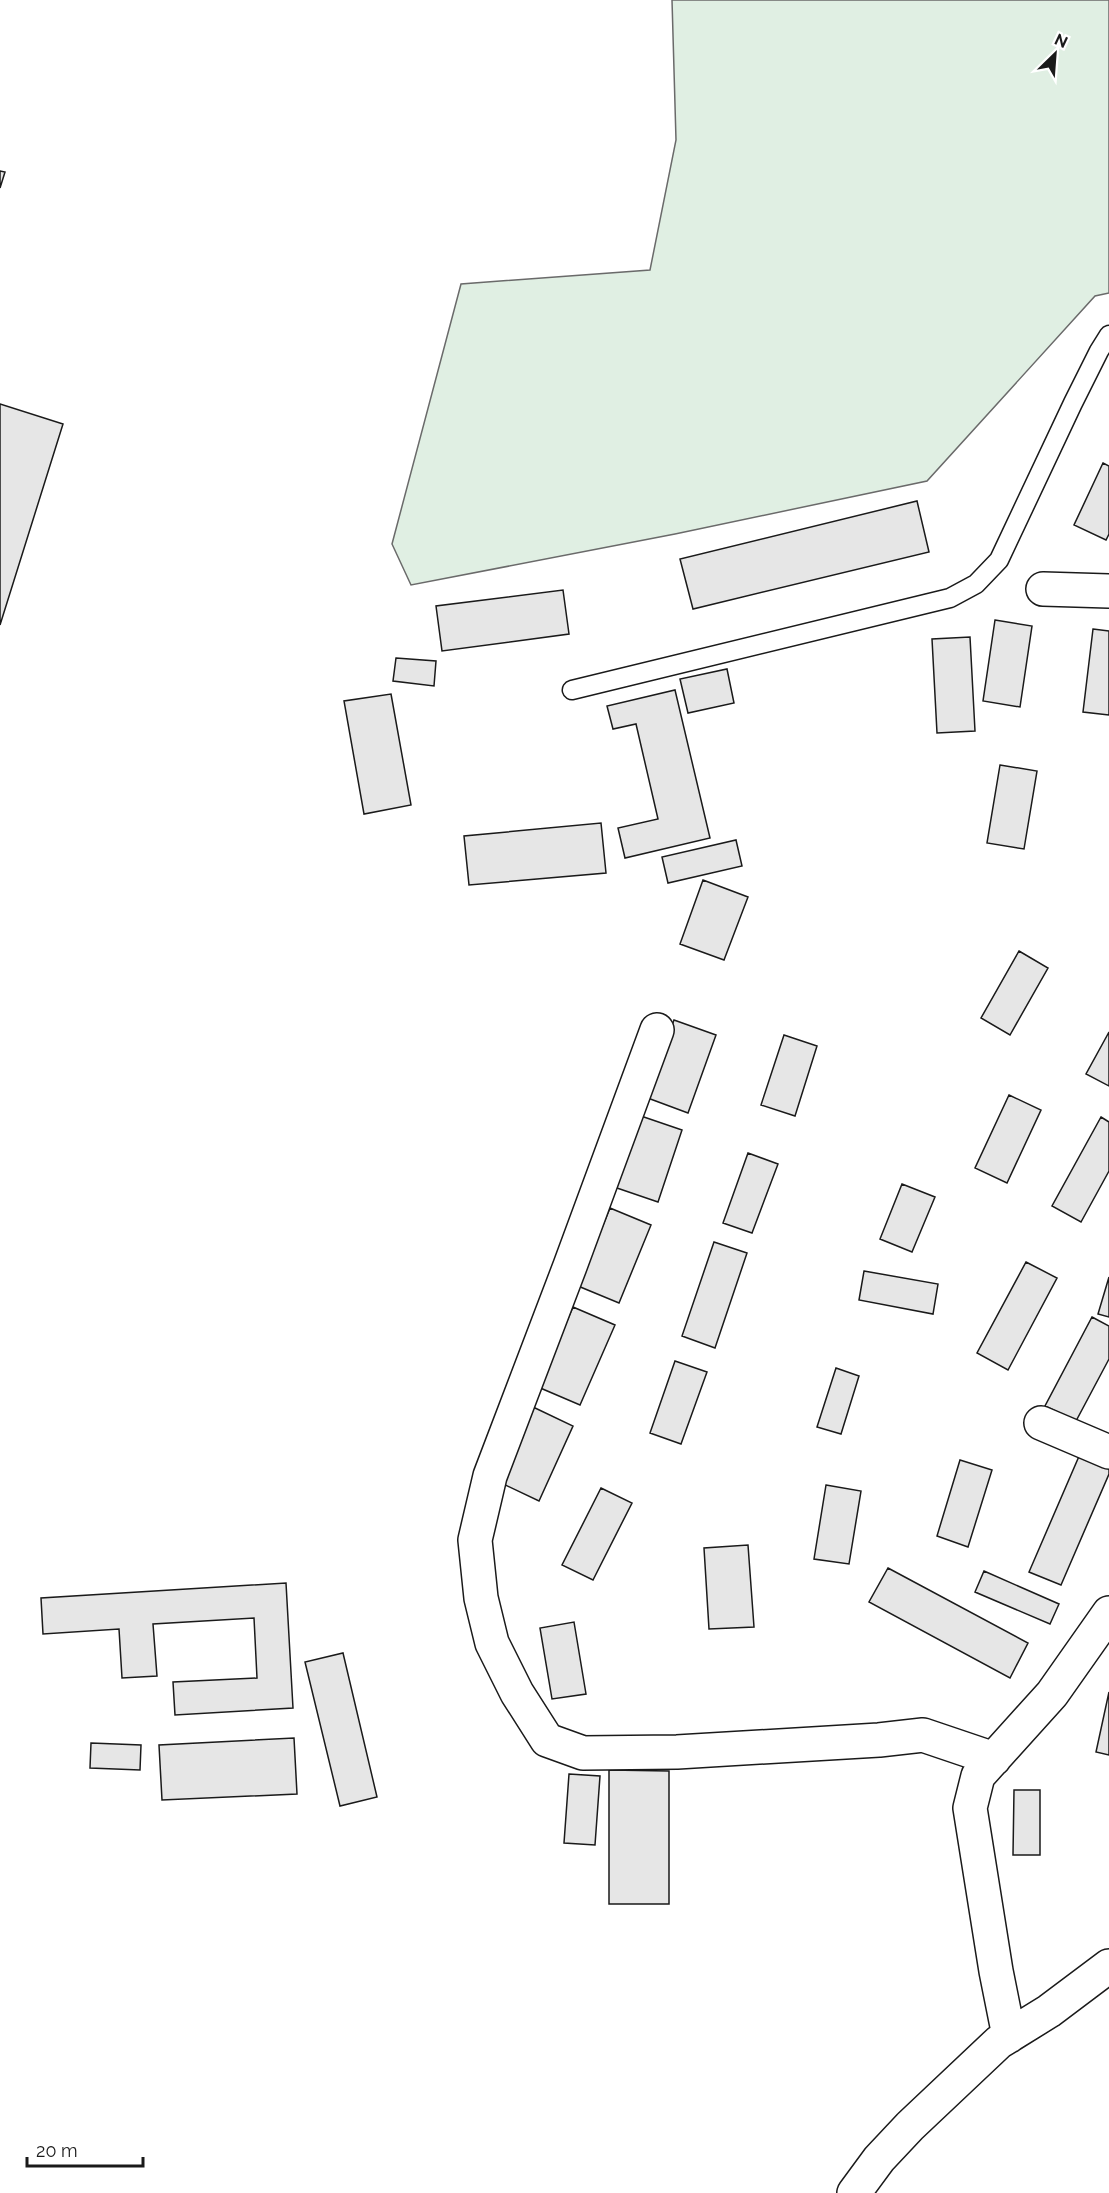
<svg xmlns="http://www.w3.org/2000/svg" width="1109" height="2193" font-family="Raleway,sans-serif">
<rect width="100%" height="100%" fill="#fff"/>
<path fill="#e0efe3" stroke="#6a6a6a" stroke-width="1.5" d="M672 0H1109V293L1095 296 927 481 675 534 411 585 392 544 461 284 650 270 676 140Z"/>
<path fill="#e6e6e6" stroke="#1a1a1a" stroke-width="1.5" d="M0 171 5 172 0 188Z
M0 404 63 424 0 625Z
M1103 463 1109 466V534L1106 540 1074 525Z
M917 501 929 552 693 609 680 559Z
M563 590 569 634 442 651 436 606Z
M995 620 1032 626 1020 707 983 701Z
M1093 629 1109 631V715L1083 712Z
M970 637 975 731 937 733 932 639Z
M396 658 436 661 434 686 393 681Z
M727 669 734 703 688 713 680 679Z
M675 690 710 838 625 858 618 828 658 819 636 724 613 729 607 706Z
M391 694 411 805 364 814 344 701Z
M1000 765 1037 771 1024 849 987 843Z
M601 823 606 873 469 885 464 836Z
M736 840 742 866 668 883 662 857Z
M703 880 748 897 724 960 680 944Z
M1019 951 1048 968 1010 1035 981 1018Z
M674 1020 716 1035 688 1113 645 1097Z
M1109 1032V1086L1086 1074Z
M784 1035 817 1046 795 1116 761 1105Z
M1009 1095 1041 1110 1007 1183 975 1168Z
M638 1115 682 1130 658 1202 614 1187Z
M1101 1117 1109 1122V1171L1081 1222 1052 1206Z
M748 1153 778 1164 752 1233 723 1223Z
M902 1184 935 1197 912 1252 880 1239Z
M610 1208 651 1225 619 1303 578 1286Z
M714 1242 747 1253 715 1348 682 1336Z
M1026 1262 1057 1278 1008 1370 977 1353Z
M864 1271 938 1284 933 1314 859 1300Z
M1109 1277V1317L1098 1314Z
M573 1307 615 1325 580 1405 538 1387Z
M1092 1317 1109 1326V1359L1076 1421 1045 1406Z
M675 1361 707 1372 681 1444 650 1433Z
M836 1368 859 1376 841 1434 817 1427Z
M533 1407 573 1426 539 1501 499 1482Z
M1080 1454 1109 1466V1474L1061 1585 1029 1572Z
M960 1460 992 1470 968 1547 937 1536Z
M826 1485 861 1491 849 1564 814 1559Z
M601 1488 632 1503 593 1580 562 1565Z
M748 1545 754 1627 709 1629 704 1548Z
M888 1568 1028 1643 1010 1678 869 1602Z
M984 1571 1059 1604 1050 1624 975 1592Z
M286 1583 293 1708 175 1715 173 1682 257 1678 254 1618 153 1624 157 1676 122 1678 119 1629 43 1634 41 1598Z
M574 1622 586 1694 552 1699 540 1628Z
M343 1653 377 1797 340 1806 305 1662Z
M1109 1692V1755L1096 1752Z
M294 1738 297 1794 162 1800 159 1745Z
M91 1743 141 1745 140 1770 90 1768Z
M609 1770 669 1771V1904H609Z
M569 1774 600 1776 595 1845 564 1843Z
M1014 1790H1040V1855H1013Z"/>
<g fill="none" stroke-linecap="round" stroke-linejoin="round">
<g stroke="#1a1a1a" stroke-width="21">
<path id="service" d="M572 690 950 598 976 584 999 560 1073 403 1099 351 1109 335"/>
</g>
<g stroke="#1a1a1a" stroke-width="36">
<path id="minor" d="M1043 589 1109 591
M657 1030 570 1266 490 1476 475 1540 481 1598 492 1643 517 1693 547 1740 583 1753 677 1752 879 1740 923 1735 994 1759
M1041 1423 1109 1452
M1009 2036 996 1971 970 1808 978 1776 1052 1694 1109 1613
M854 2193 879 2159 910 2126 999 2042 1049 2011 1109 1966"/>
</g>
<use href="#service" stroke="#fff" stroke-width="18"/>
<use href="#minor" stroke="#fff" stroke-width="33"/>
</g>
<g transform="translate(1055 54) rotate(25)" stroke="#ffffff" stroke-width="4.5" paint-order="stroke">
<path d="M0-4.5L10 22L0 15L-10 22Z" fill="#1a1a1a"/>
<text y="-9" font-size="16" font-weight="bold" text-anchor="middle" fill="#1a1a1a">N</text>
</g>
<path d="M27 2157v9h116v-9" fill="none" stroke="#1a1a1a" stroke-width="3"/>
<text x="36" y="2157" font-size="18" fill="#1a1a1a" stroke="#ffffff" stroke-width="4.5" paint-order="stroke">20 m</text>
</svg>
